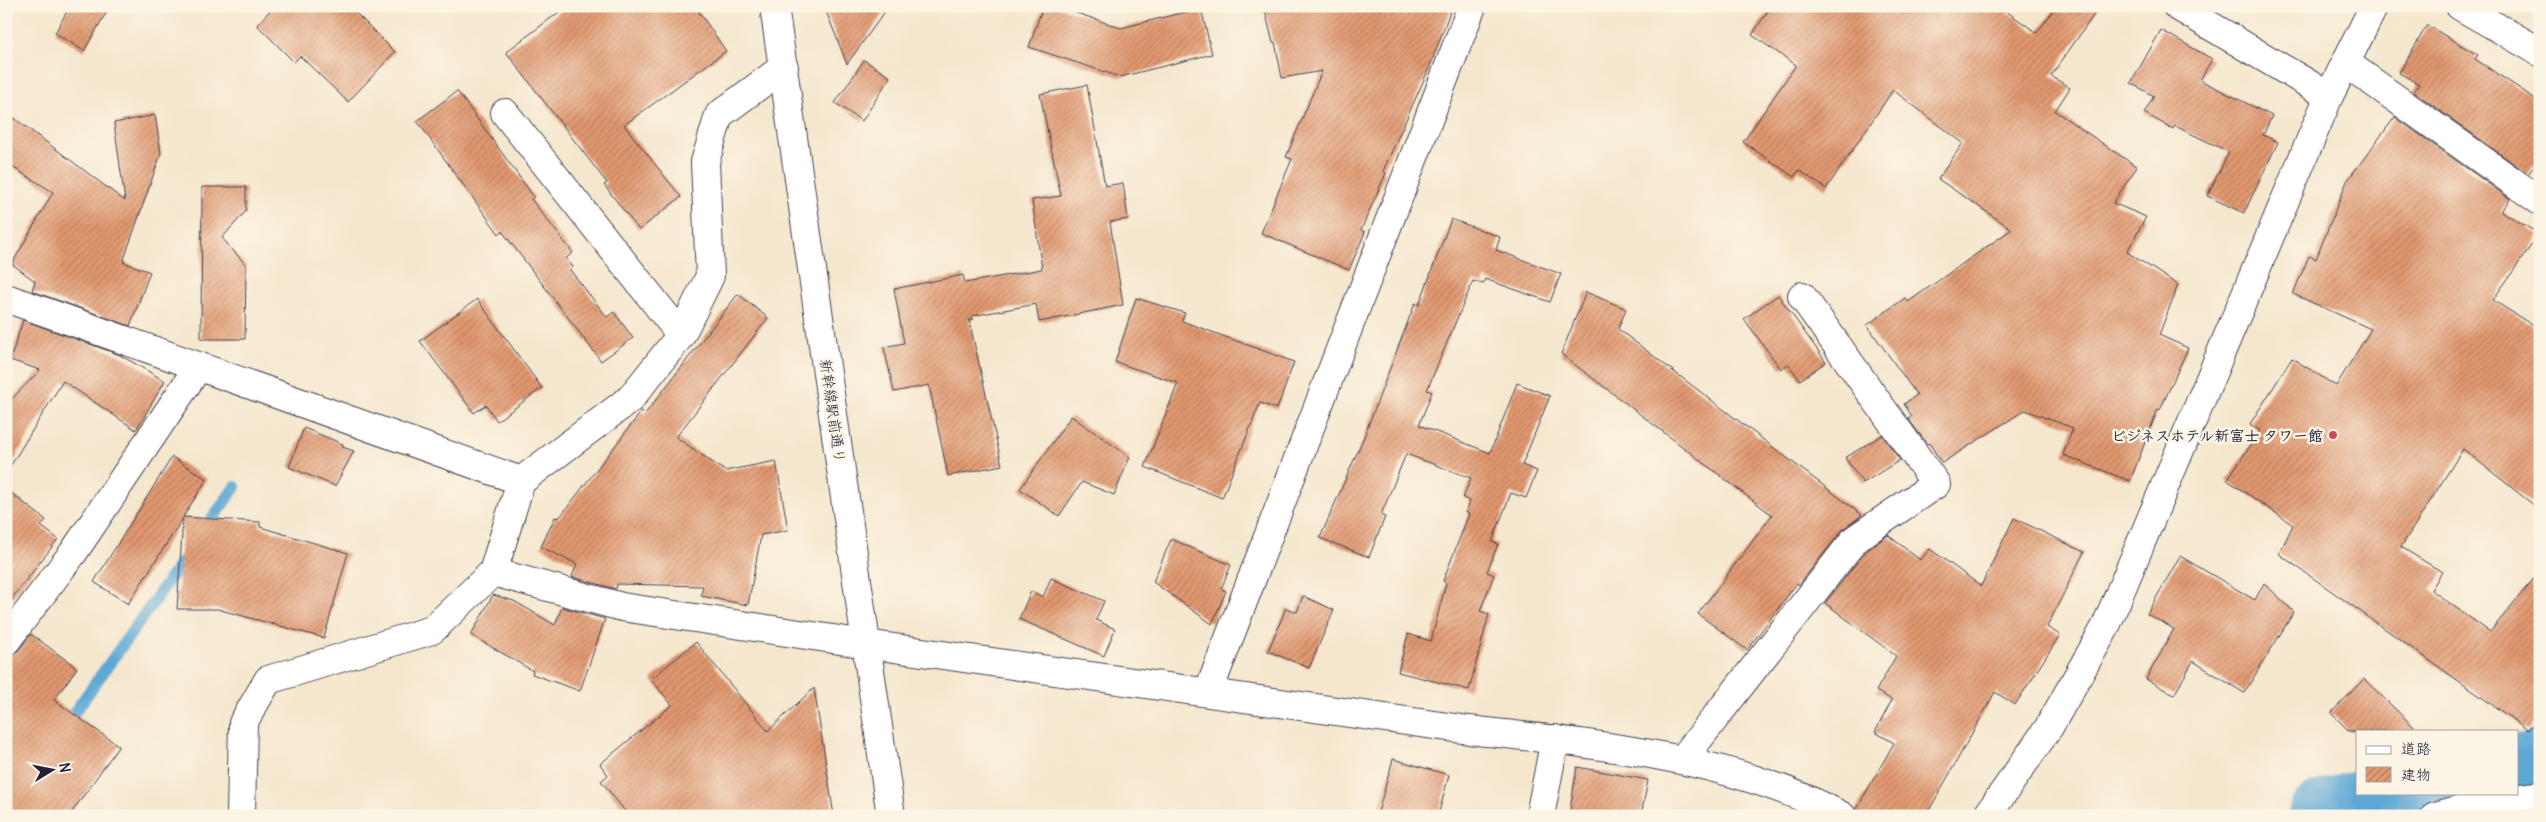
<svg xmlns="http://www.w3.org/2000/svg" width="2546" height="822" font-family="Delius,'Klee One',sans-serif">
<defs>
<pattern id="building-hatch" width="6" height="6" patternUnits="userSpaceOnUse" patternTransform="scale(1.25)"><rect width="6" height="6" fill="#e29970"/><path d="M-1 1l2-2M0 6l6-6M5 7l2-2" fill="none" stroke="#b77c5d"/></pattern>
</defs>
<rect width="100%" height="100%" fill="#fcf5e5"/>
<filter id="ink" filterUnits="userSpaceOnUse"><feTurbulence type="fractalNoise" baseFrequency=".02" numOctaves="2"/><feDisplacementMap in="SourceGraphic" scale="10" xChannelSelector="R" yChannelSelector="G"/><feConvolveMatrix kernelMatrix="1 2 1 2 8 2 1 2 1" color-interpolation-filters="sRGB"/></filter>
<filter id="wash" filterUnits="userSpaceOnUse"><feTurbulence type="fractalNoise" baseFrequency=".0096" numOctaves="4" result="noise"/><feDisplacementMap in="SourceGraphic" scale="20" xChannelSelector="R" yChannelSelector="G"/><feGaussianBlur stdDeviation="1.12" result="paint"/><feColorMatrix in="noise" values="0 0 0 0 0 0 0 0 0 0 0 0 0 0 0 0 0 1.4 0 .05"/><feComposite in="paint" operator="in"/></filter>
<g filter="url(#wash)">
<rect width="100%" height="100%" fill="#f5e7ce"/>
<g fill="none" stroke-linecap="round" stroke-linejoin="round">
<path stroke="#5da8d5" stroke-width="12" d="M203 532 235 487
M64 727 189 552"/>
<path stroke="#5da8d5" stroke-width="72" d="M2517 771 2540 766
M2324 816 2415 793"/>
</g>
<g id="blocks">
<path fill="url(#building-hatch)" d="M70 6H110L84 51 55 33Z
M274 6H349L395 52 348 102 300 56 294 62 257 25Z
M567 6H695L726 51 624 125 681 197 639 230 604 185 607 183 506 52Z
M824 6H889L847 64Z
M1043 6H1056L1121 28 1201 8 1212 54 1120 77 1029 47Z
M1264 6H1452L1430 66 1383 171 1386 173 1361 230 1365 232 1349 270 1261 233 1292 159 1286 157 1322 71 1282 78 1275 42 1273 43Z
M1771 6H1999L2037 33 2056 6H2100L2051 76 2070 88 2055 111 2137 167 2113 203 2146 217 2127 252 2178 285 2159 335 2188 348 2160 410 2158 409 2130 481 2063 455 2073 428 2025 410 1942 463 1929 443 1927 444 1908 418 1912 416 1904 404 1917 395 1867 325 1905 298 1908 302 2012 229 1938 179 1963 143 1893 90 1826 189 1799 170 1794 177 1743 142 1796 65 1752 35Z
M2427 25 2478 55 2475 59 2540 102V158L2528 174 2414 92 2419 84 2399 73Z
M2161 30 2212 59 2200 80 2272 116 2263 135 2278 142 2244 213 2207 196 2229 152 2175 126 2173 129 2144 113 2154 96 2131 83Z
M864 60 890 77 862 121 835 103Z
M1087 85 1105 186 1123 183 1128 219 1110 222 1123 305 1039 322 1036 304 972 316 973 319 969 320 1002 465 948 476 929 385 894 392 884 347 904 343 894 289 963 275 965 283 1042 269 1032 200 1061 196 1040 94Z
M457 91 534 197 531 199 573 253 566 258 573 267 570 270 607 317 614 312 633 338 601 361 502 231 499 234 417 121Z
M6 112 125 201 114 123 155 115 161 153 123 262 150 272 130 326 32 291 35 281 12 264 53 192 6 163Z
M2395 117 2510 199 2501 211 2539 234 2493 300 2540 330V510L2463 449 2401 547 2442 572 2431 590 2490 632 2540 571V713L2528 730 2279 554 2293 525 2227 480 2260 431 2250 424 2292 358 2336 386 2371 329 2293 294 2309 256 2316 259 2347 181Z
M202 187H246V211L222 238 246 265 245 339H201Z
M1451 219 1500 237 1496 250 1561 274 1550 302 1485 279 1483 284 1473 281 1427 390 1432 392 1419 425 1490 453 1517 383 1550 396 1522 465 1537 471 1526 498 1511 493 1492 542 1498 544 1487 572 1494 575 1480 611 1489 614 1469 690 1398 672 1408 634 1431 641 1446 583 1443 581 1469 514 1466 512 1470 501 1463 498 1471 478 1406 454 1381 515 1385 517 1369 557 1320 538 1363 439 1415 303 1419 305Z
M1586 292 1626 309 1618 329 1862 515 1843 529 1799 585 1797 583 1747 650 1698 614 1772 515 1561 354Z
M738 294 768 318 676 437 725 471 776 461 788 530 761 535 748 605 701 596 703 586 617 584 616 589 572 577 577 564 541 547 555 517 559 518 642 411 645 414Z
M1778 295 1826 362 1800 380 1788 364 1781 369 1744 319Z
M1136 298 1185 313 1182 321 1294 362 1277 409 1260 403 1222 498 1145 467 1178 383 1115 362Z
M477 299 542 388 497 421 486 405 474 413 420 341Z
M23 320 120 355 165 381 136 430 63 381 6 473V405L40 370 10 360Z
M1071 416 1130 457 1114 495 1082 482 1059 516 1020 489Z
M304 428 343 444 342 447 354 451 335 486 289 467Z
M1882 435 1900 460 1863 483 1845 458Z
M172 457 207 479 183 517 260 522V527L348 553 324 638 217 609H177L183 518 128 604 94 582Z
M6 489 46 520 41 526 58 539 6 606Z
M2014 518 2084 552 2047 627 2060 635 2015 705 1995 692 1926 816H1857L1856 810 1894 743 1875 732 1892 700 1876 691 1896 656 1825 603 1866 551 1888 535 1920 560 1930 549 1981 586Z
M1171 539 1231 565 1221 589 1226 591 1212 624 1153 582Z
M2180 556 2255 600 2264 583 2294 612 2244 693 2193 661 2174 695 2146 679 2174 629 2147 614Z
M1051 578 1104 601 1096 620 1115 629 1104 656 1019 619 1031 591 1043 597Z
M493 595 514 601 555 625 562 607 605 619 580 691 532 674 533 671 471 635Z
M1303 596 1334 610 1309 668 1268 651 1286 608 1297 612Z
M31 634 77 668 54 700 119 746 69 816H6V656L18 651Z
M696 642 768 731 814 688 834 816H629L601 781 608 775 600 764 672 705 651 679Z
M2364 679 2418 731H2349L2331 713Z
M1393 759 1449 775 1438 816H1377Z
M1577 767 1648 780 1641 816H1569Z"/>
</g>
</g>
<g filter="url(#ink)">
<use href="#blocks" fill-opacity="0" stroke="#424051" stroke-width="1"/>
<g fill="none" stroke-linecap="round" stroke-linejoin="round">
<g stroke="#424051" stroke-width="30">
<path id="minor" d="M774 6 891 816
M2177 6 2329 96
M2460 6 2540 52
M2346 63 2540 201
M505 113 681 335
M6 298 521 481
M493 572 622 607 866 644 1469 730C1594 744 1729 756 1842 816
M6 641 73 553 199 366
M1208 693 1472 6
M1682 760 1855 539 1936 484 1802 296
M241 816 243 723 268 680 432 630 493 572 521 481 630 399 681 335 710 276 705 162 719 115 784 67
M1540 816 1555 739
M1987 816 2049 727 2105 628 2329 96 2374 6
M2435 816 2477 805 2540 795"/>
</g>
<use href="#minor" stroke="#fff" stroke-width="28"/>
</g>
</g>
<circle fill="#d1495b" stroke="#fcf5e5" stroke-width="2" cx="2333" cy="435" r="5"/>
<g text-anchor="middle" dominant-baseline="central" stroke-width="5" stroke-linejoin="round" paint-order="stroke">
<g font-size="15" fill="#22223b" stroke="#fcf5e5">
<text transform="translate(833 411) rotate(82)">新幹線駅前通り</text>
</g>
<g font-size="15" font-weight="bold" fill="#22223b" stroke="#fcf5e5" text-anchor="end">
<text x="2323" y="435">ビジネスホテル新富士 タワー館</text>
</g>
</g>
<rect width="2546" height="822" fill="none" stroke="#fcf5e5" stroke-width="25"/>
<rect x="2356" y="730" width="162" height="65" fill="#fcf5e5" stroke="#a5a1a1"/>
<rect x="2366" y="746" width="25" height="8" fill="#ffffff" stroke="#a5a1a1"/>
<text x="2401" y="754" font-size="15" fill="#22223b">道路</text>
<rect x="2366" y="767" width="25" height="15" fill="url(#building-hatch)" stroke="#a5a1a1"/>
<text x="2401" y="780" font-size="15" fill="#22223b">建物</text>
<g transform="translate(52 770) rotate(80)" stroke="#fcf5e5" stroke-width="4" paint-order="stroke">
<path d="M0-4L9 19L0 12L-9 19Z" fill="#22223b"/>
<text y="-8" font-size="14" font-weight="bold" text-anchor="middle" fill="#22223b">N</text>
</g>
</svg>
